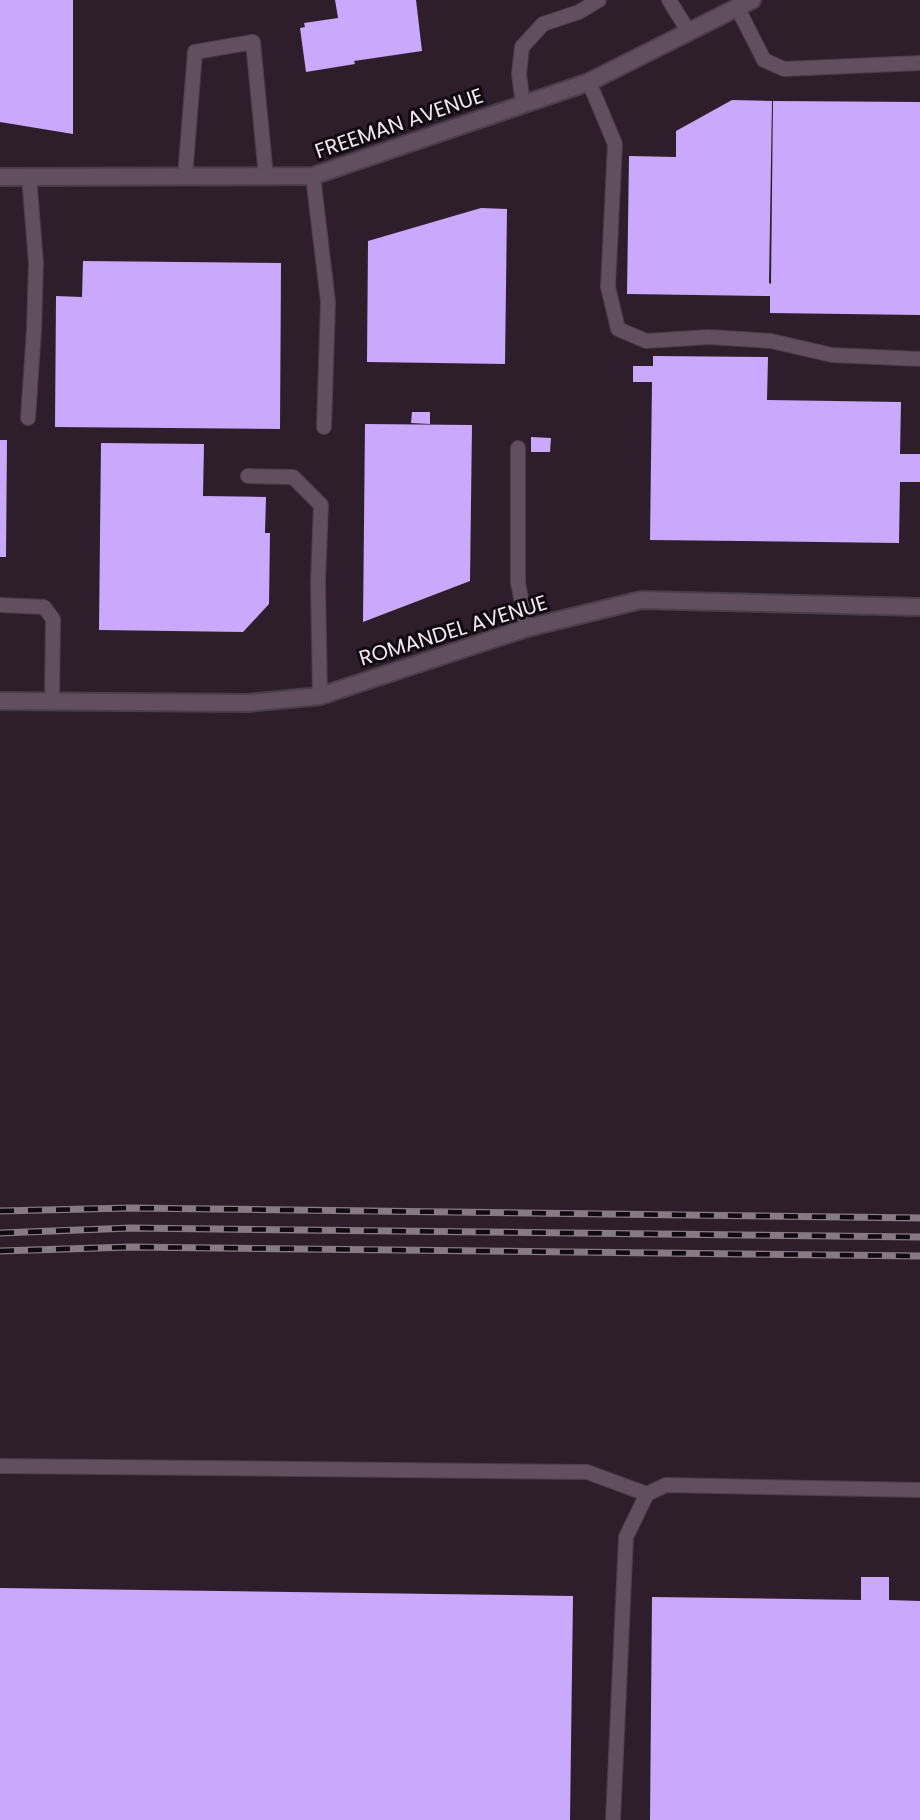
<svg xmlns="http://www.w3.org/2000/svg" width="920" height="1820" font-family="Poppins,sans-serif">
<rect width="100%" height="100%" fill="#2e1e2c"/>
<path fill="#caa8fb" d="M0 0H73V134L0 122Z
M335 0H416L422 51 354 61 355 64 306 72 300 28 305 27 304 23 338 18Z
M732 100 772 101 769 283 771 284 773 101 920 102V315L770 313V296L627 294 629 156 676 157V131Z
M481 208 507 209 505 364 367 362 368 241Z
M83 261 281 263 280 429 55 427 56 296 82 297Z
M653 356 768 357 767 400 901 402 900 454H920V482H900L899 543 650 540 652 382H633V366H653Z
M412 412H430V424L411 423Z
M365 424 472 425 470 581 363 622Z
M531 437 551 438 550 452H531Z
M0 440H7L6 557H0Z
M101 443 204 444 203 496 266 497 265 533H270L269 604 243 632 99 630Z
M861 1577H889V1600L920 1601V1820H650L652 1597 861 1600Z
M0 1588 573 1596 570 1820H0Z"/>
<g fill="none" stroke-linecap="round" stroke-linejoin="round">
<g stroke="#4b3d49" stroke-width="16">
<path id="service" d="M669 0 689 32
M737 7 764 60 784 69 920 63
M589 82 615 144 608 287 618 329 646 341 709 337 771 341 832 355 920 359
M523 104 519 74 522 47 543 24 579 12 599 0
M185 176 195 52 253 42 266 176
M313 176 328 302 324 427
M28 418 34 330 36 263 29 176
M518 448V583L527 628
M248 476 293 477 321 505 318 582 320 696
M0 605 44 607 53 619 52 700
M0 1466 587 1472 647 1494
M613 1820 626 1537 647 1494 666 1485 920 1490"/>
</g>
<g stroke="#4b3d49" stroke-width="20">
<path id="minor" d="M0 701 248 703 320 696 527 628 641 600 920 607"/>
</g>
<g stroke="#4b3d49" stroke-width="20">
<path id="tertiary" d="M0 177 313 176 589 82 752 0"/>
</g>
<use href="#service" stroke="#614e5e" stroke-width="14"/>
<use href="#minor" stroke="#614e5e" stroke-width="16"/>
<use href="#tertiary" stroke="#614e5e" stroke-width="16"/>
<g stroke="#877985" stroke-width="7">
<path id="rail" d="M0 1211 130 1208 920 1218
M0 1233 131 1228 920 1237
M0 1251 131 1247 920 1256"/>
</g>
<use href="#rail" stroke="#120a11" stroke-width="4.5" stroke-dasharray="14" stroke-linecap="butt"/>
</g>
<g text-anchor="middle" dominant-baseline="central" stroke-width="6" stroke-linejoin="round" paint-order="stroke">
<g font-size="21" fill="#f2e6f0" stroke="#120a11">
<text transform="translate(399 123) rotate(-19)">FREEMAN AVENUE</text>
<text transform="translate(453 630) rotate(-17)">ROMANDEL AVENUE</text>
</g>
</g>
</svg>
